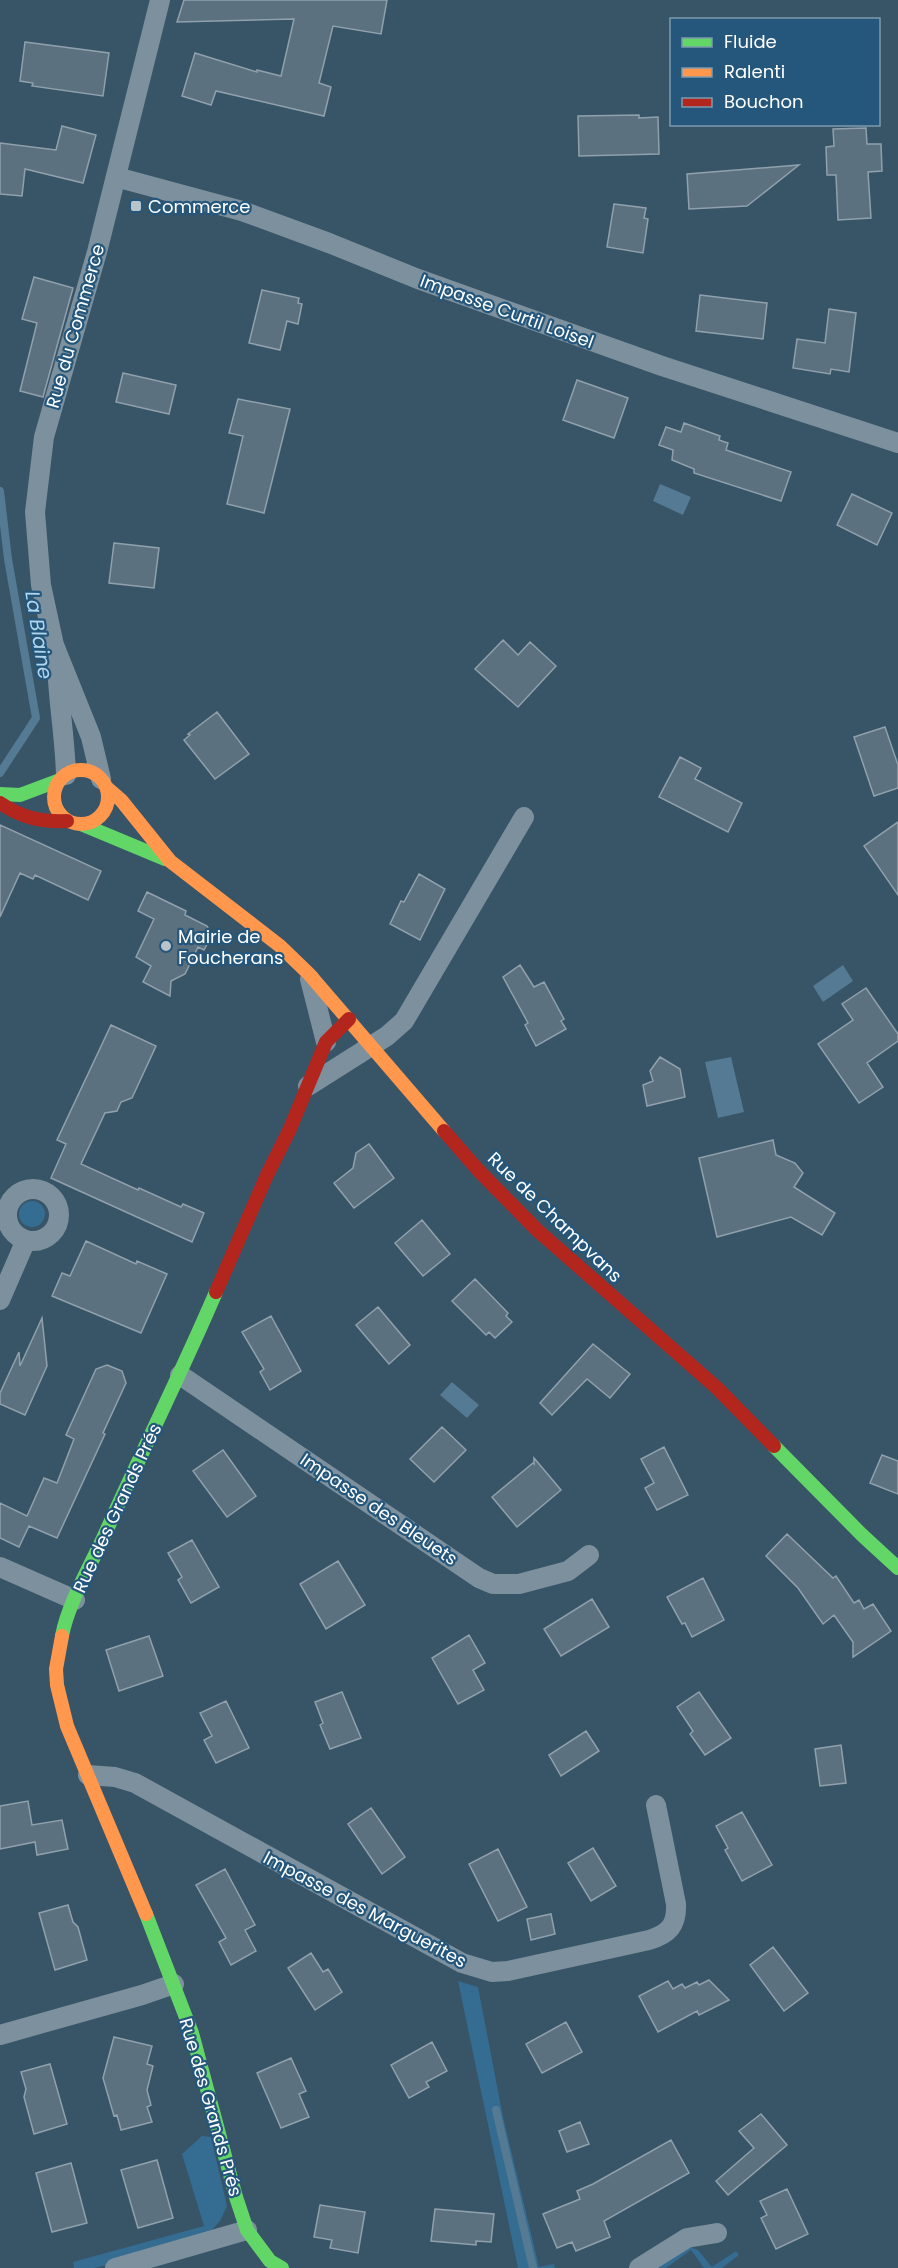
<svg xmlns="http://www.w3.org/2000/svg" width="898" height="2268" font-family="Poppins,sans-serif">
<rect width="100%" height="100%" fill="#385467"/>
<path fill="#356c91" d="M19 1214a13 13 0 1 1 26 0a13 13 0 1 1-26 0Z
M458 1981 478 1987 503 2117 539 2267 554 2264 555 2268H518Z
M202 2136 211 2137 227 2206 220 2221 210 2232 190 2243 95 2268H74L73 2262 204 2226 182 2154Z
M690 2247 698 2250 712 2267 736 2251 739 2255 722 2268H704L691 2250 666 2268H655Z"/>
<path fill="#557a93" d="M660 484 691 497 683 515 653 501Z
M843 965 853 981 823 1002 813 986Z
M731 1057 744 1112 718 1118 705 1062Z
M452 1382 479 1405 467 1418 440 1395Z"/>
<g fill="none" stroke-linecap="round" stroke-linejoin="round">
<path stroke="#557a93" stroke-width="8" d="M0 491 8 559 36 718 0 773
M496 2110 533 2268"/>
</g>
<path fill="#5b717f" stroke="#90a1ad" stroke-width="1.5" d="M184 0H387L381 34 333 26 319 83 331 87 324 116 216 91 211 105 182 96 195 53 257 72V70L281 76 294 19 177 22Z
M25 42 109 53 103 96 32 86 33 83 20 81Z
M639 115V118L658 117 659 154 579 156 578 116Z
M62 126 96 135 83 183 25 169 22 196 0 194V143L56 150Z
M866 128 867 144H881L882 171 868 172 871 218 838 220 836 175H827L826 147 834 146 833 129Z
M799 165 747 206 689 209 687 174Z
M614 204 646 208 644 218 648 219 643 253 607 247Z
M34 277 73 288 43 397 20 391 37 323 22 319Z
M262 290 299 298 298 303 302 304 298 324 287 321 280 350 249 343Z
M700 295 767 303 763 339 696 331Z
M829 309 856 313 849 372 831 369 830 374 793 368 797 339 825 343Z
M123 373 176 385 169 414 116 402Z
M577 380 628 398 614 438 563 420Z
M238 399 290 409 264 513 227 504 243 436 229 433Z
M684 423 720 436 719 440 728 443 726 450 791 472 781 501 694 473V469L672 460 673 450 659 445 666 427 681 432Z
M852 494 892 513 877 545 837 525Z
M114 543 159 548 154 588 109 583Z
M503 640 518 655 530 642 556 666 518 707 475 669Z
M217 712 249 754 215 779 184 740 190 735 188 734Z
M885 727 898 765V788L874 796 854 737Z
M680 757 701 768 695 779 742 803 728 832 659 797Z
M898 822V895L864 846Z
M0 825 101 871 88 900 35 875 33 879 20 873 0 917Z
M419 874 445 889 420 940 390 924 401 901 404 902Z
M147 892 186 911 185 915 207 926 212 935 204 950 198 947 185 974 171 981 170 996 143 982 151 966 136 957 154 919 138 911Z
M520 965 534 987 544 982 564 1019 561 1021 566 1029 536 1046 525 1025 528 1023 503 977Z
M866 988 898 1034V1041L867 1063 883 1087 859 1103 818 1044 853 1020 842 1004Z
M111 1025 156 1046 132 1098 121 1102 117 1111 105 1113 81 1164 138 1190 139 1188 181 1207 183 1204 204 1213 192 1242 51 1178 66 1144 57 1140Z
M660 1057 680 1069 685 1097 647 1106 643 1085 653 1081 650 1071Z
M773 1140 776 1155 795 1163 803 1173 794 1187 835 1213 822 1235 791 1217 717 1237 699 1158Z
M369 1144 394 1178 354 1208 334 1183 353 1168 356 1153Z
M422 1220 450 1254 423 1276 395 1243Z
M86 1241 136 1264 137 1261 167 1274 141 1333 52 1296 62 1273 70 1276Z
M475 1279 508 1313 506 1316 512 1322 495 1338 489 1332 486 1335 452 1301Z
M378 1307 410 1345 389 1364 356 1325Z
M271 1316 301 1371 270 1390 260 1372 264 1369 242 1332Z
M42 1318 47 1366 25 1415 0 1404V1393L19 1352 20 1366Z
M593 1344 630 1374 610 1398 587 1379 552 1415 540 1403Z
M107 1365 122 1371 126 1383 103 1433 105 1434 57 1538 29 1526 19 1547 0 1538V1503L27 1516 44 1478 57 1483 74 1439 66 1435 96 1369Z
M442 1427 466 1450 434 1482 410 1459Z
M664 1447 688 1495 657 1510 645 1488 654 1483 641 1459Z
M223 1450 256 1496 227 1517 193 1471Z
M882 1455 898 1461V1494L870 1483Z
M534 1458 561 1490 517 1527 492 1497 533 1463 534 1464Z
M787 1534 833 1578 836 1576 854 1603 859 1600 864 1609 873 1604 891 1631 853 1657V1642L834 1615 823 1624 798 1588 766 1556Z
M192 1540 219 1587 191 1603 178 1580 182 1577 168 1553Z
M338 1561 365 1605 326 1629 300 1584Z
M703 1578 724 1620 692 1637 685 1623 682 1624 667 1597Z
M592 1599 609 1627 561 1656 544 1629Z
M469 1635 485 1663 473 1670 484 1690 458 1704 432 1658Z
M149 1636 163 1676 119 1691 106 1650Z
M342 1692 361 1738 330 1749 320 1725 323 1723 315 1702Z
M699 1692 731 1738 705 1755 690 1734 693 1731 677 1707Z
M226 1701 249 1748 216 1763 204 1740 212 1736 200 1713Z
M586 1731 599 1751 561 1776 549 1755Z
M841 1745 846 1783 820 1786 815 1749Z
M28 1801 32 1825 62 1820 68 1849 37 1855 35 1842 0 1849V1806Z
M371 1808 405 1857 382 1874 348 1824Z
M742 1812 772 1865 742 1881 725 1850 728 1848 716 1826Z
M593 1848 616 1886 591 1901 568 1863Z
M498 1849 527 1907 498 1921 469 1864Z
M225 1869 255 1925 245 1930 256 1951 231 1965 219 1942 226 1938 196 1885Z
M68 1905 73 1922 78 1927 87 1960 55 1970 39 1913Z
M551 1914 555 1934 531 1940 527 1919Z
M773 1947 808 1993 784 2011 750 1965Z
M311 1953 323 1972 328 1969 342 1992 315 2010 288 1968Z
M709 1980 729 2000 699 2015 697 2011 658 2032 639 1996 668 1981 673 1989 682 1984 685 1988 697 1982 699 1985Z
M566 2022 582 2052 542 2073 526 2044Z
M114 2037 152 2046 147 2064 153 2066 147 2090 151 2105 147 2107 152 2122 121 2130 117 2115 114 2116 103 2078Z
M432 2042 447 2071 426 2082 429 2087 409 2098 391 2065Z
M291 2058 306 2091 299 2094 309 2117 281 2128 257 2073Z
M50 2064 67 2124 34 2134 24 2097 26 2089 21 2072Z
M761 2114 787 2145 728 2195 716 2181 754 2148 739 2131Z
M580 2122 589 2144 567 2152 559 2131Z
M671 2140 689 2173 604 2221 610 2237 576 2251 572 2242 557 2248 543 2214 580 2199 577 2191 593 2184Z
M157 2160 173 2218 138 2228 121 2170Z
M71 2163 87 2223 52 2232 36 2173Z
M787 2189 808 2234 776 2249 761 2218 767 2215 760 2201Z
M320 2205 365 2212 358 2253 330 2248 332 2240 314 2237Z
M435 2209 494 2214 491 2242 476 2241V2245L431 2241Z"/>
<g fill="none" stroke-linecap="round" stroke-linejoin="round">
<path stroke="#7c909e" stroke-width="20" d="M116 177 242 211 329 243 418 279 662 366 898 443
M57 662C58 700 65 737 66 775
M101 779 91 737 54 645 41 585 35 512 44 437 97 252 160 0
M310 979 326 1042
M308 1086 387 1036 404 1021 524 817
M7 1215a26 26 0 1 1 52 0a26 26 0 1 1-52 0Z
M0 1300 26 1240
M180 1375 479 1578 493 1584H519L568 1571 589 1555
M0 1567 75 1600
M88 1775 115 1777 135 1783 462 1963 492 1972 508 1971 649 1940C669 1934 677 1925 676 1904L656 1805
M0 2035 142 1995 174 1984
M115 2268 247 2230
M639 2268 687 2238 717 2233"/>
<path stroke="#63d668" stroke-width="14" d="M0 794 20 795 60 780
M81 824 165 859
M774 1446 862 1535 898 1568
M62 1636C68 1603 91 1565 105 1534 141 1453 181 1374 216 1292
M146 1914 192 2033 236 2197 247 2230 270 2261 282 2268"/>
<path stroke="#ff974d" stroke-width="14" d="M54 797a27 27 0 1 1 54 0a27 27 0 1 1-54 0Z
M106 787 121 800 170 861 280 946 309 974 444 1131
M62 1636 56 1669 57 1685 67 1726 146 1914"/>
<path stroke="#b3261e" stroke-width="14" d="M0 803C22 818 41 822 67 821
M444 1131 479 1171 537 1230 717 1388 774 1446
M216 1292 267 1175 289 1131 326 1042 349 1019"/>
</g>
<g fill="#b9c3ca" stroke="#24577b" stroke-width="2">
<rect x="130" y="200" width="12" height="12" rx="3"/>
<circle cx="166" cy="946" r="6"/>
</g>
<g text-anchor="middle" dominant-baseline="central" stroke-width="4.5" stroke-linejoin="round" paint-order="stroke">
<g font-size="18" fill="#fff" stroke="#24577b" text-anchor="start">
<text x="148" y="206">Commerce</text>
<text x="178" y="936">Mairie de<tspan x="178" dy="21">Foucherans</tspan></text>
</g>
<g font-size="18" fill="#fff" stroke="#24577b">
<text transform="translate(507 311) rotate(20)">Impasse Curtil Loisel</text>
<text transform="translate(75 326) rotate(-74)">Rue du Commerce</text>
<text transform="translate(555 1217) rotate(44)">Rue de Champvans</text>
<text transform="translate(117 1508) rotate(-65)">Rue des Grands Prés</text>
<text transform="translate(379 1509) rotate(34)">Impasse des Bleuets</text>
<text transform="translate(365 1909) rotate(28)">Impasse des Marguerites</text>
<text transform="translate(211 2107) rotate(74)">Rue des Grands Prés</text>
</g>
<g font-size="20" font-style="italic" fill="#b2d6ed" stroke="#24577b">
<text transform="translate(39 635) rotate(81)">La Blaine</text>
</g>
</g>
<rect x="670" y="18" width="210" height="108" fill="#24577b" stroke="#7c9ab0" stroke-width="1.5"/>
<rect x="682" y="38" width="30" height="9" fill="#63d668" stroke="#7c9ab0" stroke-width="1.5"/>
<text x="724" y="48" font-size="18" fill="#ffffff">Fluide</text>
<rect x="682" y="68" width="30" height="9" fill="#ff974d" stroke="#7c9ab0" stroke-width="1.5"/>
<text x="724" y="78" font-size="18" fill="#ffffff">Ralenti</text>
<rect x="682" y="98" width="30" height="9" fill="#b3261e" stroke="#7c9ab0" stroke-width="1.5"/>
<text x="724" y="108" font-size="18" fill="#ffffff">Bouchon</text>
</svg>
